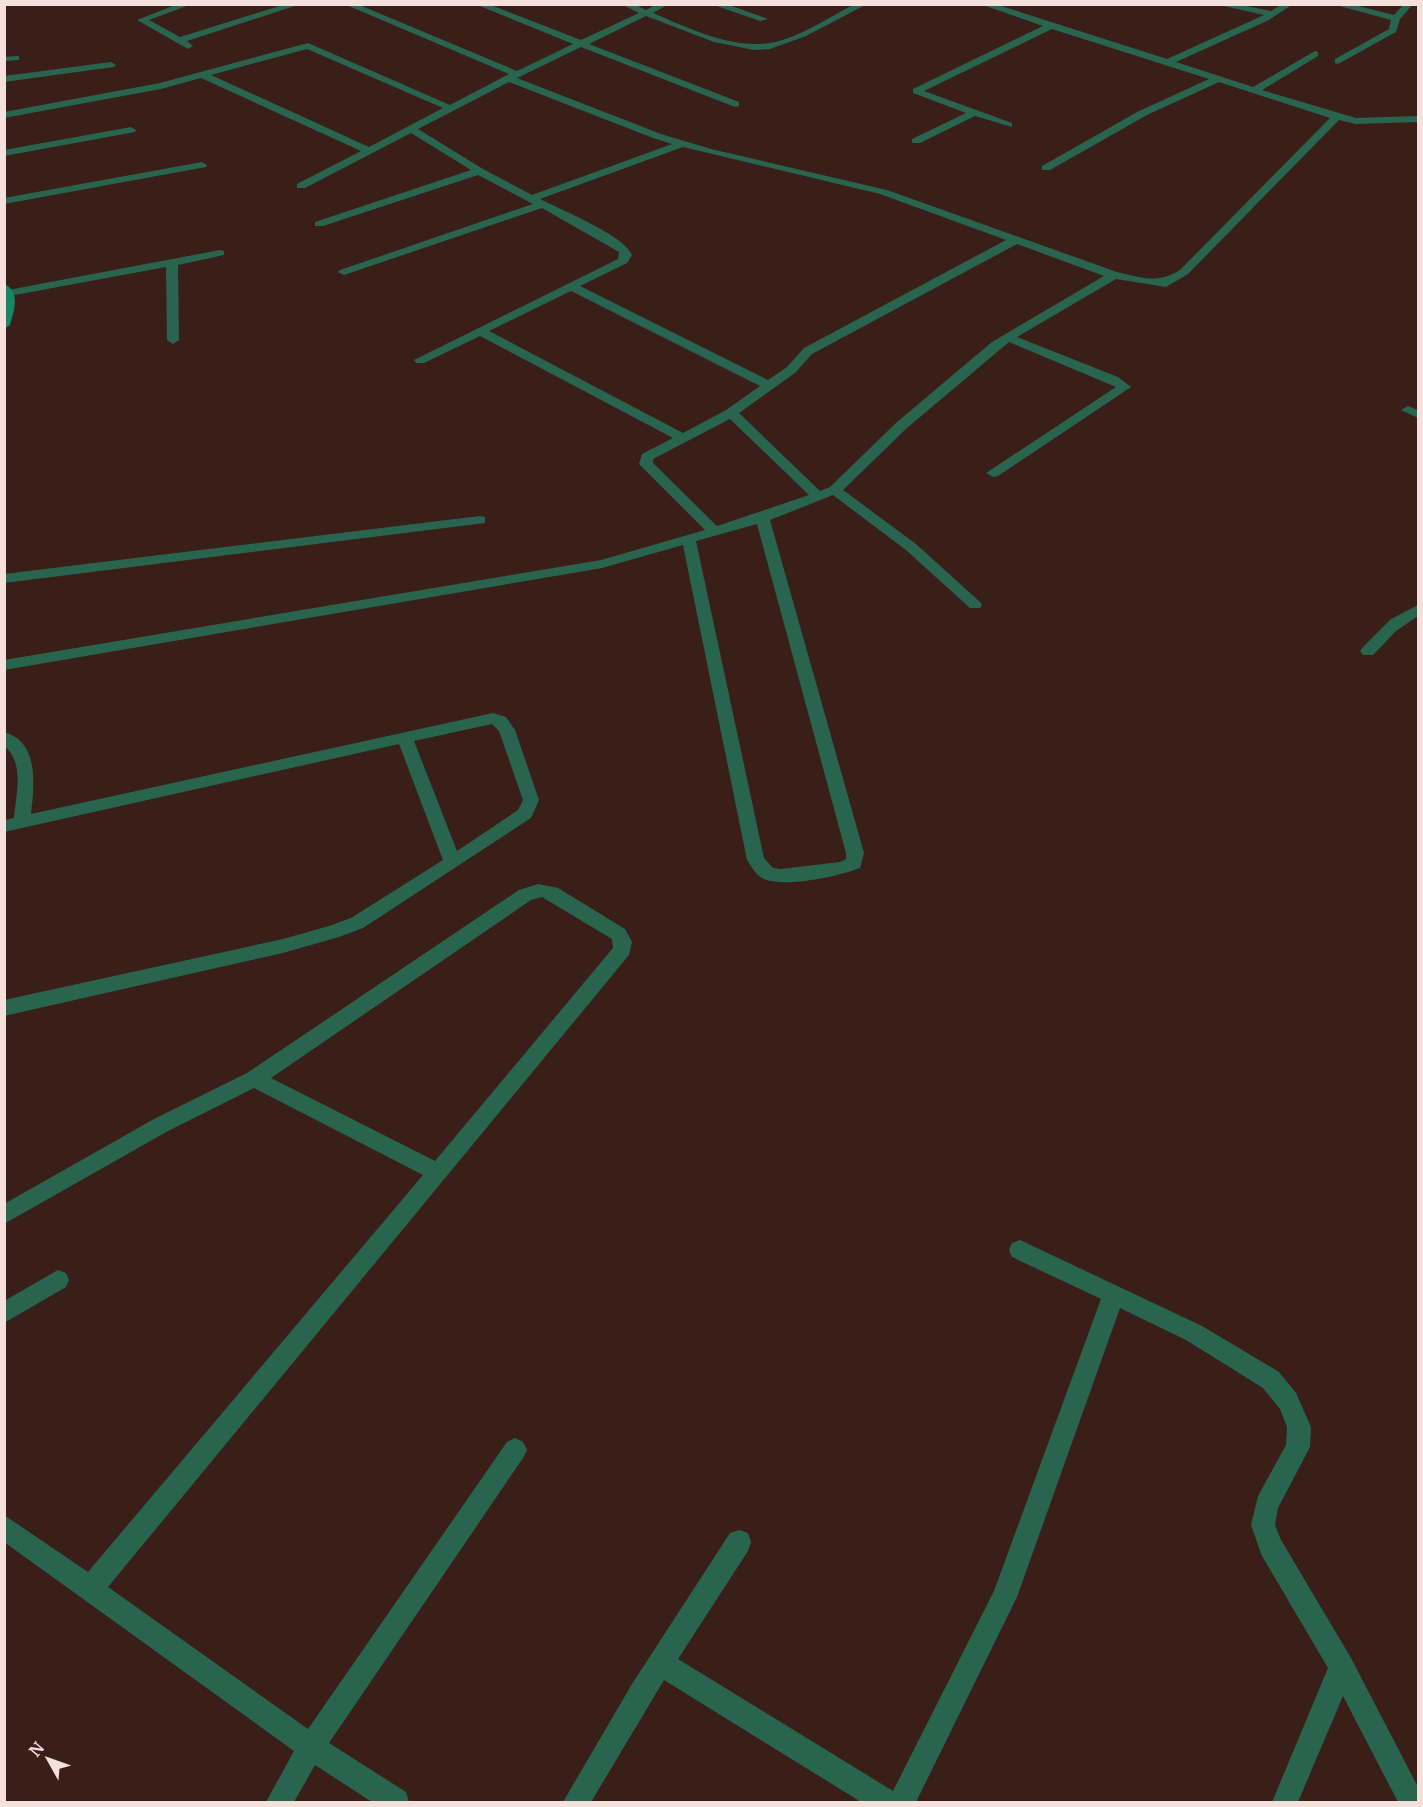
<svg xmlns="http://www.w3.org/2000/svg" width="1423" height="1807" font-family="Merriweather,serif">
<rect width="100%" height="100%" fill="#3a1e18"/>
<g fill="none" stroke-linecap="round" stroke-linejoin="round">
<path fill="#29654e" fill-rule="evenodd" d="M16 56H19V60L4 61V57Z"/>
<path fill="#29654e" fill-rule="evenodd" d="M178 4H192L149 20 180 37 286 4H301L187 41 193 46 188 49 137 20Z
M344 4H357L517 71 573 44 475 4H488L581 40 639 13 621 4H634L646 10 657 4H669L653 13C688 28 731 49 770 43 799 38 829 17 855 4H867L806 36 770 49 754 50 714 42 646 16 589 44 739 102V106L735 107 581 47 517 78 661 134 711 149 887 190 1117 272C1143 278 1157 284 1180 270L1330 118 1219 82 1147 115 1050 170H1042V166L1139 111 1209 79 1052 29 924 91 1012 123V127L975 116 920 143H912V139L966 113 913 93V89L1043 26 980 4H995L1167 59 1264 15 1215 4H1236L1271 11 1282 4H1293L1269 20 1176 62 1253 87 1315 51 1318 52V56L1262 90 1356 118 1418 116V122L1356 124 1339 120 1188 274 1166 287 1116 279 1017 337 1118 377 1131 387 998 476 993 477 986 473 1116 387 1009 342 907 428 843 490 916 544 980 602 982 605 980 608H970L906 550 833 495 770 520 864 853 860 868C840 876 783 889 762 878 756 875 751 866 747 860L683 545 602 568 4 670V660L601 560 705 530 639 464 642 454 673 438 480 336 424 363H416L414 360 618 259 619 252 542 208 344 275 338 272 340 270 533 204 478 175 323 226H315V222L471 170 411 133 305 188H297V184L361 151 201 78 161 89 4 118V112L160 83 308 43 450 105 509 74ZM307 49 443 108 369 147 211 75ZM509 82 653 138 672 144 532 195 483 169 418 129ZM683 147 880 194 1006 240 804 348 787 367 768 380 580 286 627 263 632 255C624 235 561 210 540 199ZM1017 244 1104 276 992 342 897 422 830 487 820 491 739 413 795 373 812 354ZM571 291 760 386 726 410 683 433 489 331ZM730 419 809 495 717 526 653 463V459ZM757 524 846 853V859L840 862 781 869 773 868 764 858 696 541Z
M711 4H726L768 19 760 21Z
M1332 4H1350L1394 15 1404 4H1413L1400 19 1396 32 1338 64 1335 63V59L1389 29 1391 20Z
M111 62 116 65 114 67 4 82V76Z
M131 127 136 130 135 132 4 156V150Z
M202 162 207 165 206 167 4 204V198Z
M220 250 224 251V255L178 265 179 340 173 344 167 340 166 267 4 297V291L8 290Z
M1408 406 1418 410V418L1401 410Z
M480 516 485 517V523L4 583V574Z
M1418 605V616L1396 631 1373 655H1363L1360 651 1363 647 1391 619Z
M493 713 506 717 515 730 539 800 531 818 363 928 339 937 283 953 4 1016V1000L283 939 329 926 351 918 443 860 399 744 4 832V820L14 818C16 795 25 762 4 746V732C40 742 34 786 31 814ZM492 724 499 731 523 800 518 810 457 851 414 741Z
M538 884 558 888 625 929 632 942 629 955 108 1587 308 1729 507 1442 515 1438 523 1442 527 1450 523 1458 329 1743 406 1792 409 1802H372L315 1765 294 1802H266L294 1751 4 1542V1515L88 1572 423 1175 254 1088 168 1131 4 1224V1204L154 1119 247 1073 519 890ZM542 897 612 939 613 948 435 1161 271 1078 531 900Z
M1020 1240 1202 1326 1279 1372 1296 1393 1311 1427 1310 1447 1278 1508 1275 1525 1281 1540 1351 1658 1418 1787V1802H1398L1343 1696 1298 1802H1272L1328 1668 1262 1556 1251 1525 1258 1496 1286 1445 1287 1427 1280 1409 1263 1388 1186 1340 1120 1308 1017 1597 916 1802H861L664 1680 591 1802H563L632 1684 730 1533 739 1530 748 1533 751 1542 748 1551 678 1659 893 1791 994 1591 1101 1299 1012 1257 1009 1250 1012 1243Z
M58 1270 66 1273 69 1280 66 1287 4 1323V1301Z"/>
<path fill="#168764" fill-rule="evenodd" d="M4 284C21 291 14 312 10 325L4 329Z"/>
</g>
<rect width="1423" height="1807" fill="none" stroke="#f5e1dc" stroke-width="12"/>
<g transform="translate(48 1759) rotate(310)" stroke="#3a1e18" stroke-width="4.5" paint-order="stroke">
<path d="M0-4.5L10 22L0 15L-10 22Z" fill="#f5e1dc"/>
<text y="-9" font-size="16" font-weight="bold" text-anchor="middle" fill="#f5e1dc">N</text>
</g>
</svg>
